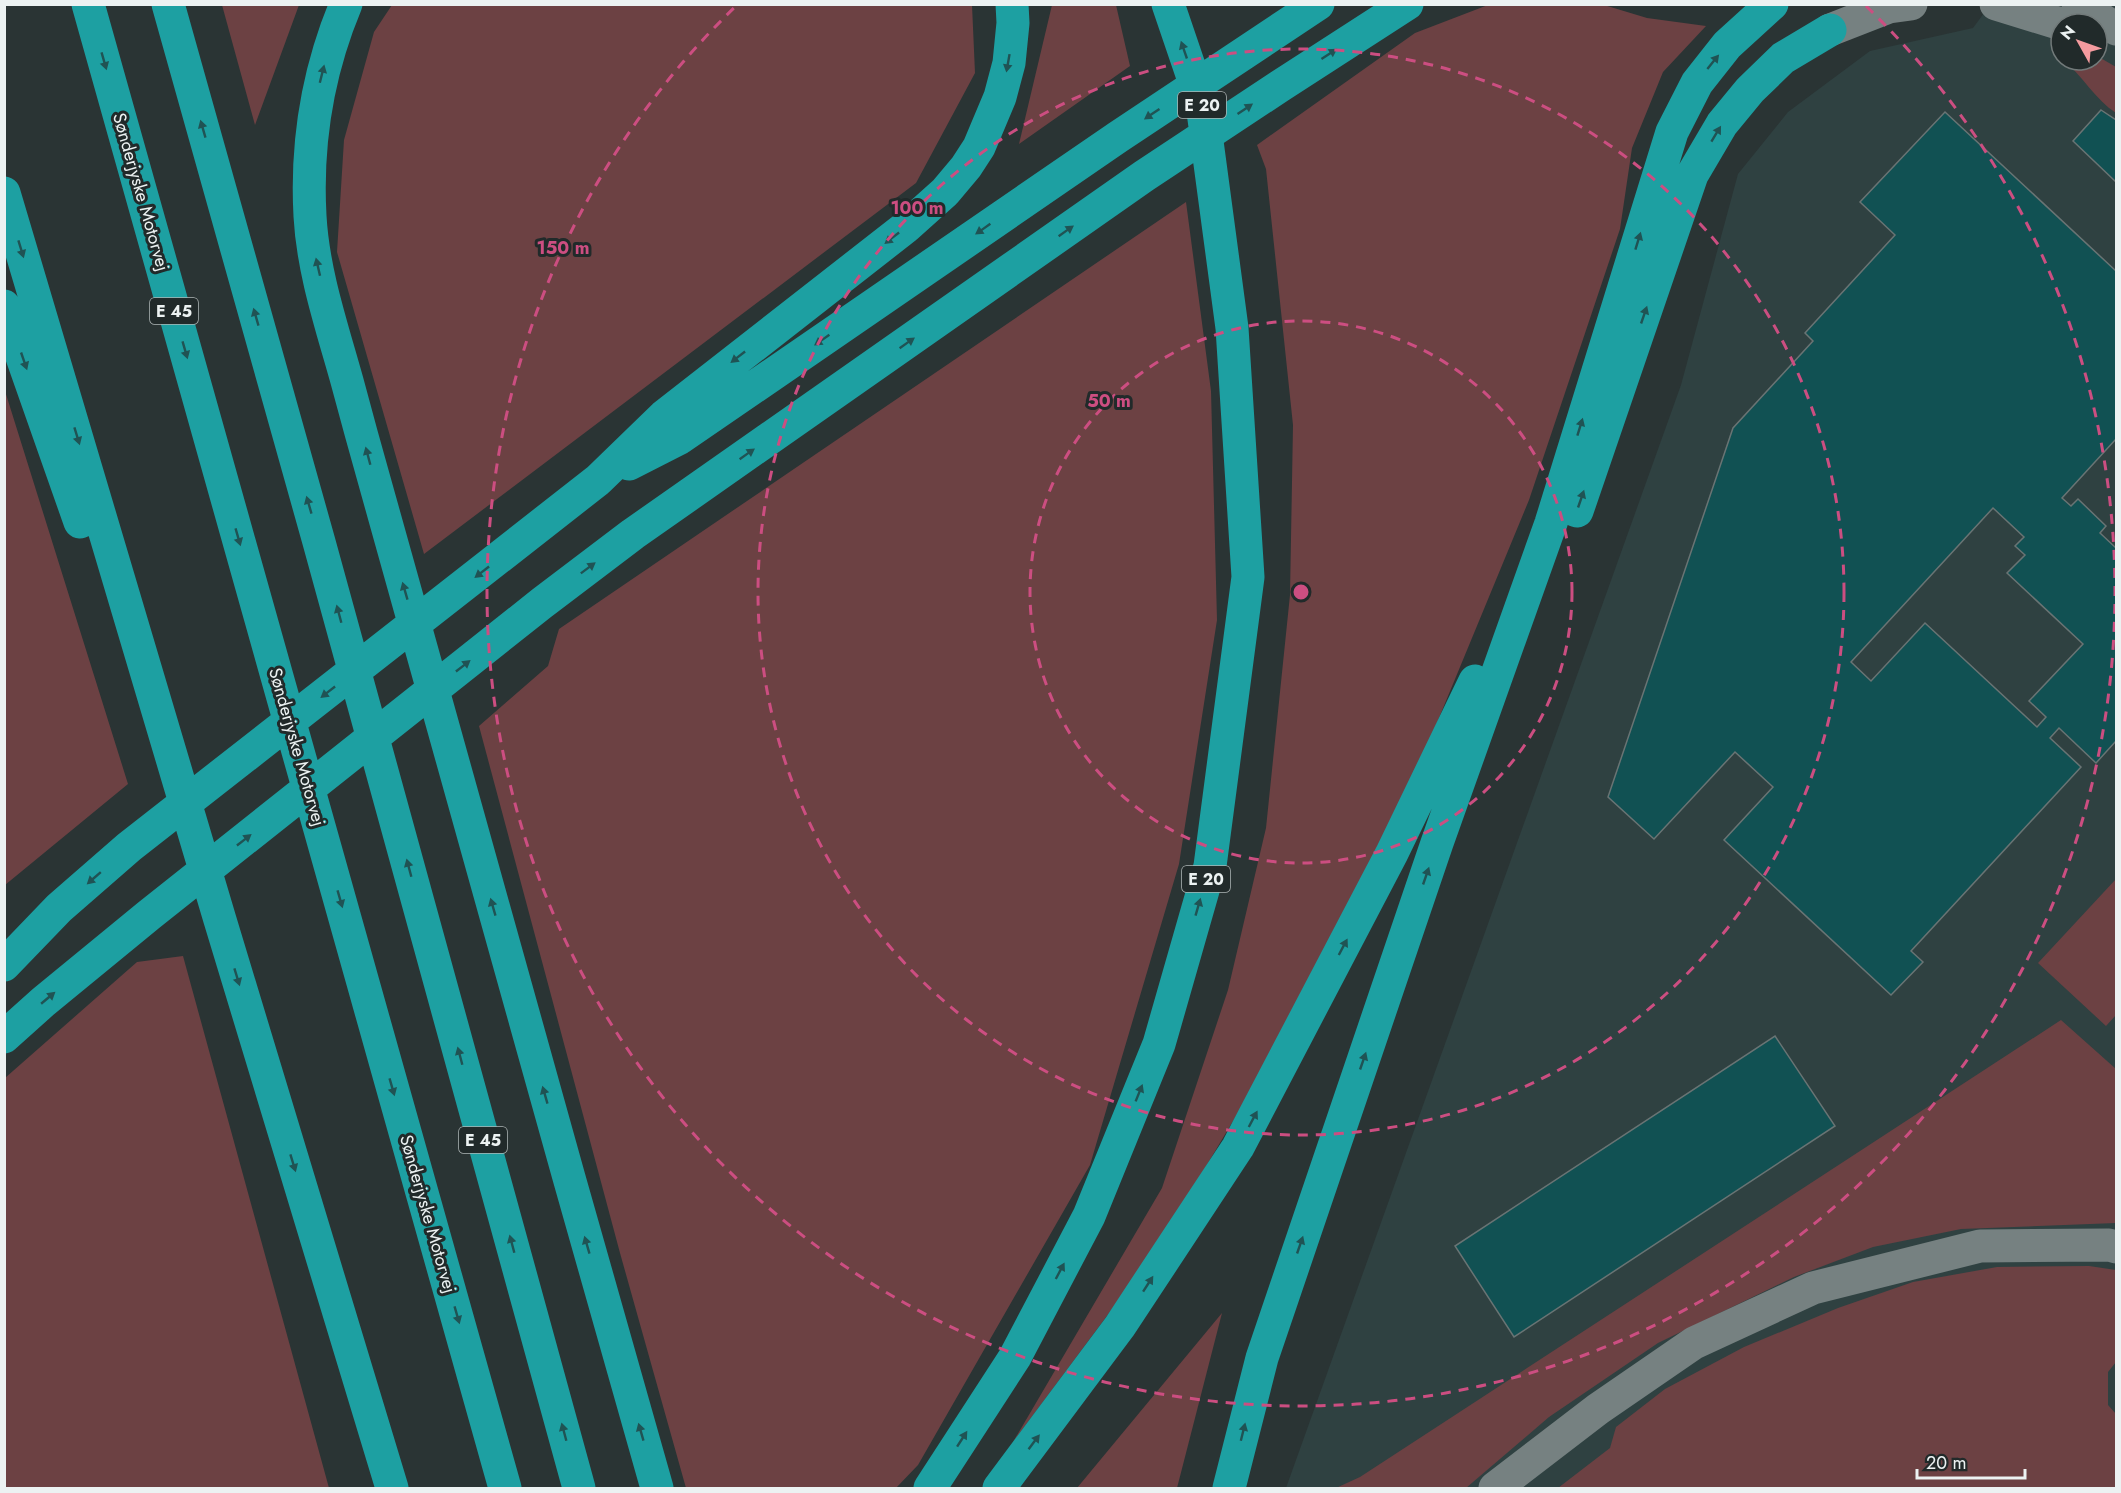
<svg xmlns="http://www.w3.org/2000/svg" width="2121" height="1493" font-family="Jost,sans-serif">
<rect width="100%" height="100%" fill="#2a3434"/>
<path fill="#2f4141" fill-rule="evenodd" d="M1990 5H2116V1488H1286L1681 385 1738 174 1788 112 1870 51 1973 28ZM2061 24H2097V60H2061Z"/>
<path fill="#6c4143" d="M222 5H299L255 125Z
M392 5H972L975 73 916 183 424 554 337 252 344 140 374 32Z
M1052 5H1116L1130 66 1019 144Z
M1488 5H1604L1647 18 1706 26 1663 72 1632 148 1620 229 1529 500 1422 759 1294 1019 1156 1250 1013 1442 1162 1188 1228 990 1266 828 1290 595 1293 425 1266 169 1257 145 1415 33Z
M2097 56 2116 67V113C2096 100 2082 76 2064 60H2097Z
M1186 202 1211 391 1217 620 1179 864 1090 1165 918 1465 896 1488H686L620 1253 479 726 548 666 559 629Z
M5 391 128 784 5 885H4Z
M2116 879V1015L2106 1026 2038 963Z
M183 956 329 1488H5V1078L137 962Z
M2061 1020 2116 1069V1223L1961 1229 1873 1247 1794 1277 1658 1343 1549 1417 1466 1488H1336L1360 1477Z
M2089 1266 2116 1270V1362L2108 1372V1405L2116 1414V1488H1558L1610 1448 1616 1427 1665 1389 1744 1347 1838 1308 1913 1282 1997 1267Z
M1222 1313 1177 1488H1077Z"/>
<path fill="#115153" stroke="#697474" stroke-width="1.5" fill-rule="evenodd" d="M2101 110 2116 120V182L2073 141Z
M1945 112 2116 271V439L2062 498 2071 506 2078 499 2106 526 2100 533 2116 548V741L2096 763 2059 728 2050 738 2081 767 1911 951 1923 962 1891 995 1724 840 1773 787 1735 752 1654 839 1608 797 1733 428 1813 341 1805 333 1895 235 1860 202ZM1993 508 2024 537 2015 546 2025 555 2007 573 2083 644 2029 701 2046 717 2037 727 1925 623 1871 681 1851 662Z
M1775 1036 1835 1126 1514 1337 1455 1246Z"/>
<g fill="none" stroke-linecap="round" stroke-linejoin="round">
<path stroke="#768181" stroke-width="33" d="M1996 4 2061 24
M2078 4 2116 29
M1830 30 1889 7 1911 4
M1495 1488 1598 1409 1694 1343 1813 1288 1980 1246 2109 1245 2116 1247"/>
<path stroke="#1da0a2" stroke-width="33" d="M88 4 505 1488
M168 4 319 542 579 1488
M346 4C318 71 306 143 310 216 313 272 332 327 347 381 369 463 392 545 415 626 495 914 575 1201 657 1488
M4 193 220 920 392 1488
M4 306 80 522
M629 464 680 438 1118 137 1318 4
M1577 511 1692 175 1722 124 1750 90 1783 58 1830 30
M4 965 59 908 129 847 598 480 664 416 906 227 945 192 966 167 979 147 1000 97 1009 63 1013 23 1012 4
M4 1037 43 1002 149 915 542 603 633 534 1144 176 1280 86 1407 4
M930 1488 1015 1357 1089 1216 1159 1044 1210 866 1248 577 1232 328 1202 104 1168 4
M999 1488 1120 1326 1238 1147 1392 853 1475 681
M1229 1488 1262 1358 1437 843 1551 523 1672 132 1697 83 1727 45 1772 4"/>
</g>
<defs><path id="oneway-solid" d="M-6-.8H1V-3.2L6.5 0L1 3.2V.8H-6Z" transform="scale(1.5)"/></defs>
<g fill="#205354">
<use href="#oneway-solid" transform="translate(1184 50) rotate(-109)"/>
<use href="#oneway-solid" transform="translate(1329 54) rotate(-33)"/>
<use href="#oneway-solid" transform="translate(104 61) rotate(74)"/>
<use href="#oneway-solid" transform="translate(1713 62) rotate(-51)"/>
<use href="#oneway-solid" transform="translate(1008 63) rotate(100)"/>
<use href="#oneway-solid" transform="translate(322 74) rotate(-76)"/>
<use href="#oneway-solid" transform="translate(1245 109) rotate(-34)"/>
<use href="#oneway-solid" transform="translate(1152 114) rotate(146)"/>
<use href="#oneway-solid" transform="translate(203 129) rotate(-106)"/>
<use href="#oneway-solid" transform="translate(1716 134) rotate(-59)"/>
<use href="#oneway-solid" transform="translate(983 229) rotate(145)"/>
<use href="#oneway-solid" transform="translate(1066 231) rotate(-35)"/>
<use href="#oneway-solid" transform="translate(892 238) rotate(142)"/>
<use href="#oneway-solid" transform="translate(1638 241) rotate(-73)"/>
<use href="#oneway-solid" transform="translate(21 249) rotate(73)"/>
<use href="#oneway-solid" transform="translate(318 267) rotate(-103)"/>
<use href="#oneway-solid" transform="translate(1644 315) rotate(-71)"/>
<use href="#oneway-solid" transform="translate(256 317) rotate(-106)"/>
<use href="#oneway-solid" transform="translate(822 340) rotate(145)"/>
<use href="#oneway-solid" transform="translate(907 343) rotate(-35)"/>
<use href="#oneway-solid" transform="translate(185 350) rotate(74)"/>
<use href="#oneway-solid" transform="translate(738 357) rotate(142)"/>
<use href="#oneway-solid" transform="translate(24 361) rotate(71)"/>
<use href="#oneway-solid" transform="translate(1580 427) rotate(-73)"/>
<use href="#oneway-solid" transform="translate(77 436) rotate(73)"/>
<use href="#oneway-solid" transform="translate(747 454) rotate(-35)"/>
<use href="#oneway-solid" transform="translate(368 456) rotate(-105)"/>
<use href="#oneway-solid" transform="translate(1581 499) rotate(-71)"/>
<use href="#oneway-solid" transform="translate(309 505) rotate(-106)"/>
<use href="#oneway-solid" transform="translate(238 537) rotate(74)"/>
<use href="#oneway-solid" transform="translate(588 568) rotate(-37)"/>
<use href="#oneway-solid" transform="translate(482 572) rotate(142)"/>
<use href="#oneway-solid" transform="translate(405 591) rotate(-106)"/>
<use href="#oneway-solid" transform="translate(339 614) rotate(-105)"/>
<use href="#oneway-solid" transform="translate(463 666) rotate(-38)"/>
<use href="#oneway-solid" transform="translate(328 692) rotate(142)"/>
<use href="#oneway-solid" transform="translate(244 840) rotate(-38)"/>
<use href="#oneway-solid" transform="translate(409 868) rotate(-105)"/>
<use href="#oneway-solid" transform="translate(1426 876) rotate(-71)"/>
<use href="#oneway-solid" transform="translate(94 878) rotate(139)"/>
<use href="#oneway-solid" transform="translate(340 899) rotate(74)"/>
<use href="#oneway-solid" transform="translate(493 907) rotate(-106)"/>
<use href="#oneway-solid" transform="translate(1198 907) rotate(-74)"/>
<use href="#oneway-solid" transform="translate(1343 947) rotate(-62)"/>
<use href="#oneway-solid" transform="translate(237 977) rotate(73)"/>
<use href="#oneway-solid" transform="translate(48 998) rotate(-40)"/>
<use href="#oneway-solid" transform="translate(460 1056) rotate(-105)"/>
<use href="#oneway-solid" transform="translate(1363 1061) rotate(-71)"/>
<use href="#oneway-solid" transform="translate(392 1087) rotate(74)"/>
<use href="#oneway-solid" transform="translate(1139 1093) rotate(-68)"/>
<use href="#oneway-solid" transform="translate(545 1095) rotate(-106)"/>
<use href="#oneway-solid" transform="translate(1253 1119) rotate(-62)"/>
<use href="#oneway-solid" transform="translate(293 1163) rotate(73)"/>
<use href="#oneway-solid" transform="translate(512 1244) rotate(-105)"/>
<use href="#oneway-solid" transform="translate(587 1245) rotate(-106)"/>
<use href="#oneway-solid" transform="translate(1300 1245) rotate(-71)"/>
<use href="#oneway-solid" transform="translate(1060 1271) rotate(-62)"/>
<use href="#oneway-solid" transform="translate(1148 1284) rotate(-57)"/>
<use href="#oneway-solid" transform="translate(457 1315) rotate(74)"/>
<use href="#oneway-solid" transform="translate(564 1432) rotate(-105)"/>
<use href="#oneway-solid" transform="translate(641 1432) rotate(-106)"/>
<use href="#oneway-solid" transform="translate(1243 1432) rotate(-76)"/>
<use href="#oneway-solid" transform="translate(962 1439) rotate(-57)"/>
<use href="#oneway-solid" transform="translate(1034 1442) rotate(-53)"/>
</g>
<g fill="none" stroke="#cc4e81" stroke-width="3" stroke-dasharray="10 8">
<circle cx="1301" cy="592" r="271"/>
<circle cx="1301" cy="592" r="543"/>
<path d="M1866 6A814 814 0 1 1 736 6"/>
</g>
<g text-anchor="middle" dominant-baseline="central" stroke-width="6" stroke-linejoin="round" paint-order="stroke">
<g fill="#212a2a" stroke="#afb6b6" stroke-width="1.5">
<rect x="1178" y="92" width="48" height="26" rx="4.5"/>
<rect x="150" y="298" width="48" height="26" rx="4.5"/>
<rect x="1182" y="866" width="48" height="26" rx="4.5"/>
<rect x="459" y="1127" width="48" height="26" rx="4.5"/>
</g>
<g font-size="16" font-weight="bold" fill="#ecf2f2">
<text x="1202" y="105">E 20</text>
<text x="174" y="311">E 45</text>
<text x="1206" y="879">E 20</text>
<text x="483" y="1140">E 45</text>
</g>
<g font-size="18" fill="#ecf2f2" stroke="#212a2a">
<text transform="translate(141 192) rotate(74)">Sønderjyske Motorvej</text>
<text transform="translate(297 747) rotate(74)">Sønderjyske Motorvej</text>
<text transform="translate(428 1214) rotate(74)">Sønderjyske Motorvej</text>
</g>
</g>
<circle cx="1301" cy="592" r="9" fill="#cc4e81" stroke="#212a2a" stroke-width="3"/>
<g font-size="18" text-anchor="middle" font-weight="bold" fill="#cc4e81" stroke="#212a2a" stroke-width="6" stroke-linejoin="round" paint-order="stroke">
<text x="917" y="214">100 m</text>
<text x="563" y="254">150 m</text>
<text x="1109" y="407">50 m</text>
</g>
<rect width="2121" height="1493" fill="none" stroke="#ecf2f2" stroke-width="12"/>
<g transform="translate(2079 42) rotate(310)"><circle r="28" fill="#212a2a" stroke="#727a7a" stroke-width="1.5"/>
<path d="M0-4.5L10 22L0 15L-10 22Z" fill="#f59b9f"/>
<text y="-9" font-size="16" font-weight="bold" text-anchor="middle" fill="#ecf2f2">N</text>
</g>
<path d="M1917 1469v9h108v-9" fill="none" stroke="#ecf2f2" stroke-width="3"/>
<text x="1926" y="1469" font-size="18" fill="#ecf2f2" stroke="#212a2a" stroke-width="4.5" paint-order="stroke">20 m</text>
</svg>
